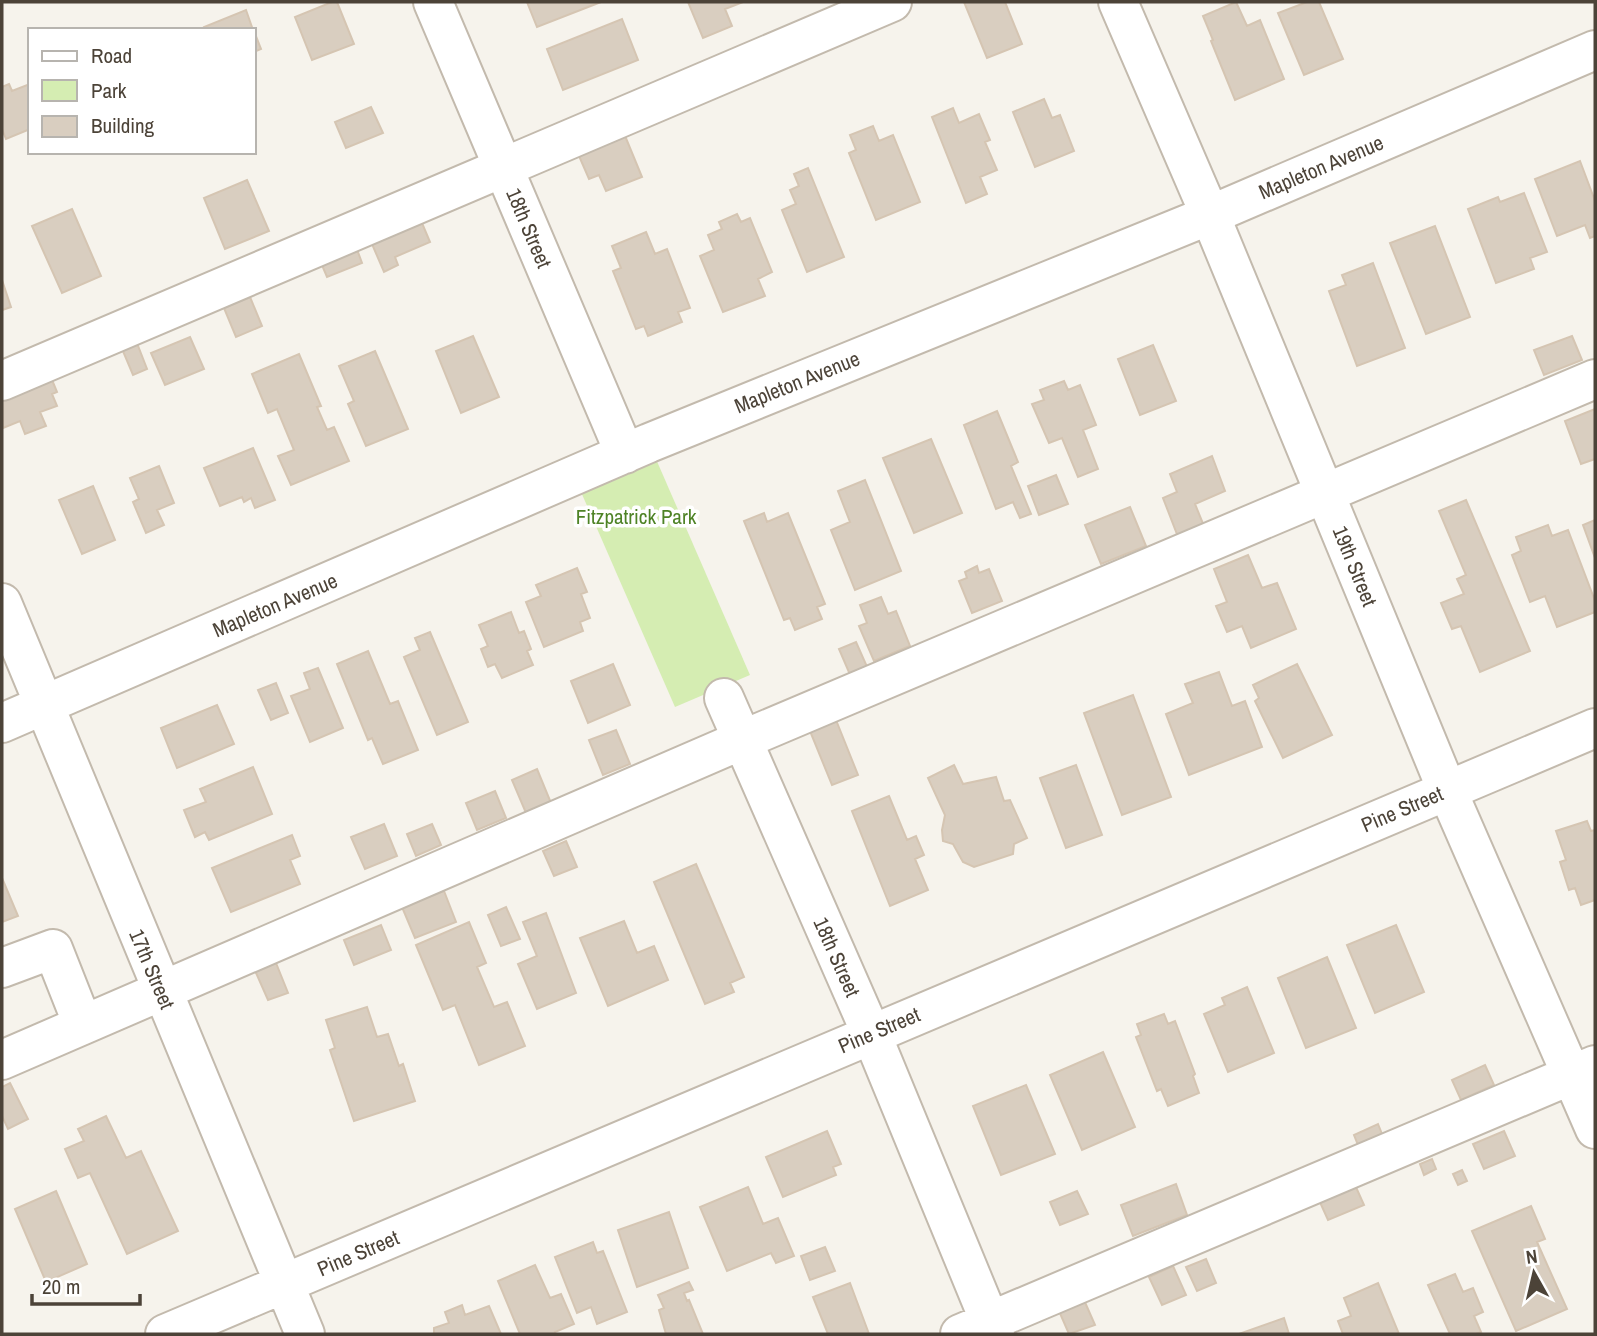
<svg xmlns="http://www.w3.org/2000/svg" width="1597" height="1336" font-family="'Archivo Narrow',sans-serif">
<rect width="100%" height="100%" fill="#f6f3ec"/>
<path fill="#d5edb2" d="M649 443 750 675 675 707 574 476Z"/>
<path fill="#d9cec0" stroke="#d5c5b2" stroke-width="2" d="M332 2H337L354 44 312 60 295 17Z
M527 2H601L537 27Z
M688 2H743L725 9 732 26 703 38Z
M964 2H1005L1022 44 987 58Z
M1236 2 1247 26 1260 20 1284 79 1235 100 1211 41 1213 40 1203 16Z
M1307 2H1319L1343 59 1304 75 1278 13Z
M246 10 253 30H205L204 27Z
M622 19 638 60 563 90 547 49Z
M254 31 261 49 254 52Z
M9 84 12 91 30 84V129L6 139 2 129V87Z
M1044 99 1052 118 1060 115 1074 151 1035 167 1013 112Z
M371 107 383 133 346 148 335 122Z
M953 108 959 123 979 114 990 140 985 142 997 170 980 177 987 194 966 203 932 117Z
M873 126 879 141 893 135 920 202 876 220 849 153 856 150 850 135Z
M623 131 642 177 606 191 599 175 589 179 576 149Z
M1580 161 1595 201V236L1590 238 1585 225 1557 236 1535 179Z
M808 168 844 257 807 272 782 210 796 204 790 190 799 186 794 174Z
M247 180 269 231 225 249 204 198Z
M1524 193 1547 252 1530 258 1534 269 1496 283 1468 209 1498 197 1500 202Z
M72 209 101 276 62 293 32 226Z
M737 214 741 222 750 218 772 272 758 279 765 296 723 312 700 256 714 250 708 235 722 229 719 222Z
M419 216 430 242 395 257 398 265 384 272 369 237Z
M1435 226 1470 317 1426 334 1390 243Z
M646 232 655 254 667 249 690 308 678 312 682 322 648 336 644 326 636 329 613 271 621 268 612 246Z
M355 244 362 263 327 277 319 258Z
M1373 263 1405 348 1357 366 1329 291 1346 285 1342 275Z
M2 280 11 307 2 310Z
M250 297 262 326 236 337 224 308Z
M473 336 499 397 461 413 436 351Z
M1572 336 1582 360 1544 375 1534 350Z
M190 337 204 369 165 385 151 353Z
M135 338 147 369 133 375 120 344Z
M1153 345 1176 401 1140 415 1118 359Z
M375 351 408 429 366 446 348 404 354 401 339 366Z
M299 354 321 406 317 407 327 430 334 427 349 461 291 485 278 456 294 450 277 409 268 413 252 374Z
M50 375 57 392 52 394 57 406 40 412 46 426 25 434 20 421 3 428 2 395Z
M1064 381 1068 390 1080 385 1096 425 1083 430 1098 469 1078 477 1062 438 1049 443 1032 404 1044 400 1040 390Z
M1595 409V459L1581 464 1565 421Z
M997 411 1018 462 1011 466 1031 514 1020 518 1013 502 996 509 964 425Z
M931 439 962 513 914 533 883 458Z
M253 448 275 500 255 508 251 498 244 502 242 497 220 506 204 468Z
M1212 456 1225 491 1195 504 1206 531 1180 542 1163 498 1177 492 1170 474Z
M159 466 174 503 157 510 164 525 146 533 133 502 139 499 130 478Z
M1056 475 1068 504 1039 515 1028 486Z
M865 480 901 571 855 590 831 530 850 522 838 491Z
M93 486 115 540 82 554 59 500Z
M1466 500 1530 651 1480 672 1461 626 1452 629 1441 603 1464 594 1457 579 1466 575 1439 511Z
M1130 507 1146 546 1101 564 1085 525Z
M764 513 767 522 788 513 825 604 817 607 822 619 795 630 790 618 784 620 744 521Z
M1595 520V558L1583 525Z
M1548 525 1552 536 1568 530 1595 601V612L1557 627 1545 596 1530 602 1512 555 1521 551 1516 537Z
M1248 555 1262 588 1277 583 1296 629 1251 648 1242 626 1227 632 1216 606 1227 602 1214 569Z
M977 566 979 573 989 569 1002 601 972 613 959 581 967 578 965 572Z
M577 568 587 592 581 594 590 618 580 622 583 631 544 647 526 602 541 596 536 585Z
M881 597 888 614 896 611 910 646 874 661 859 626 867 623 860 605Z
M511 612 519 633 524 631 531 649 527 651 533 665 502 678 495 664 488 667 481 649 488 646 479 625Z
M430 632 468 722 437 735 404 657 420 650 415 638Z
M856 642 868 669 851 677 839 649Z
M368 651 390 704 398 701 418 750 383 764 372 738 368 740 337 664Z
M613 664 630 705 588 723 571 681Z
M1297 664 1332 735 1283 758 1255 701 1259 698 1253 685Z
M318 668 343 728 310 742 291 696 310 689 304 673Z
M1219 672 1232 706 1245 701 1262 747 1189 775 1166 714 1193 703 1185 684Z
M276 683 288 713 271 720 258 690Z
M1133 695 1171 797 1122 815 1084 713Z
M217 705 234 744 177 768 161 728Z
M836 720 858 775 832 785 810 731Z
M616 730 630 764 603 775 589 740Z
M954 765 963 784 996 777 1004 801 1010 800 1027 838 1014 844 1013 854 974 867 963 862 953 844 943 841 942 830 945 815 928 778Z
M1076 765 1102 835 1066 848 1040 778Z
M253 767 272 814 209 840 205 832 195 837 184 810 206 802 200 789Z
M537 769 551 803 526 813 512 780Z
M495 791 506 818 477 830 466 803Z
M889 796 907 840 916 836 924 855 915 859 928 890 890 906 852 811Z
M1587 821 1591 831 1595 830V900L1581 905 1575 888 1569 890 1560 862 1566 860 1556 831Z
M384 824 397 856 365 869 351 837Z
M432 824 441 845 416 856 407 834Z
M292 835 300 856 290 860 300 884 231 912 212 868Z
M566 841 577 867 554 876 543 851Z
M696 864 744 977 730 983 734 992 705 1004 654 882Z
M2 878 18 916 2 922Z
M444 891 456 922 415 938 402 907Z
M506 907 520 939 501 946 488 915Z
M546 913 576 993 537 1009 518 964 537 956 523 922Z
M624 921 637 953 654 946 668 980 608 1006 580 938Z
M469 922 486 963 477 967 494 1007 507 1002 525 1046 479 1065 455 1005 443 1010 416 945Z
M381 925 391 950 354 965 344 940Z
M1396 925 1424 992 1375 1013 1347 945Z
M1327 957 1356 1028 1306 1048 1278 978Z
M274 958 288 993 268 1000 253 966Z
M1247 987 1274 1053 1228 1072 1204 1014 1225 1005 1222 998Z
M367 1007 377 1037 388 1034 399 1066 403 1064 415 1101 354 1121 330 1050 335 1048 326 1020Z
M1164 1014 1168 1024 1175 1021 1195 1074 1193 1076 1199 1093 1168 1106 1161 1089 1157 1091 1136 1037 1141 1035 1137 1024Z
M1103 1052 1135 1127 1082 1150 1050 1075Z
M1485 1065 1494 1085 1461 1100 1452 1080Z
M10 1083 28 1119 8 1129 2 1116V1087Z
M1026 1085 1055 1154 1001 1175 973 1106Z
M106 1116 126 1158 141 1151 178 1231 127 1254 90 1173 78 1178 65 1149 84 1141 78 1129Z
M1378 1124 1382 1134 1358 1145 1354 1135Z
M827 1131 841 1164 833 1167 836 1175 783 1197 766 1157Z
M1504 1131 1515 1156 1484 1169 1473 1144Z
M1432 1159 1436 1169 1424 1175 1420 1164Z
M1462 1170 1467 1181 1458 1185 1453 1174Z
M1176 1184 1187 1215 1133 1236 1121 1205Z
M1355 1185 1364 1205 1328 1220 1319 1200Z
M748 1187 763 1224 778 1218 794 1256 776 1263 771 1253 727 1271 700 1207Z
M56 1191 87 1264 46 1282 15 1209Z
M1077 1191 1088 1214 1060 1225 1050 1202Z
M1531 1206 1545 1239 1537 1242 1567 1309 1516 1331 1472 1231Z
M669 1212 688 1268 637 1287 618 1230Z
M593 1242 597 1253 603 1251 627 1312 597 1324 591 1307 577 1313 555 1257Z
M825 1247 835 1271 810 1280 801 1256Z
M1206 1259 1216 1283 1197 1291 1186 1267Z
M535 1265 550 1298 561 1294 574 1324 555 1332 556 1334H520L498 1281Z
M1173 1266 1186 1295 1162 1305 1149 1277Z
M1455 1274 1463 1292 1473 1288 1483 1312 1474 1316 1481 1332 1476 1334H1450L1428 1285Z
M689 1282 693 1290 684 1293 687 1301 689 1300 703 1334H666L659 1310 664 1308 658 1295Z
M850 1283 869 1334H828L813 1297Z
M1378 1283 1399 1334H1343L1338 1321 1351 1316 1344 1298Z
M1084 1300 1095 1325 1069 1334 1059 1311Z
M462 1305 465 1315 489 1306 501 1334H434V1328L449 1323 445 1312Z
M1284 1318 1289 1334H1239Z"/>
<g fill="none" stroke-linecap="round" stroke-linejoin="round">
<g stroke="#c3baad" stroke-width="42">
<path id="minor" d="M433 2 625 454
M1118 2 1210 215 1447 790 1595 1129
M2 381 892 2
M2 603 305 1334
M724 698 871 1033 995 1334
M2 723 649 443 1210 215 1595 50
M2 968 53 949 83 1025
M2 1060 742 740 1595 379
M165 1334 1595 728
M960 1334 1595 1065"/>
</g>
<use href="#minor" stroke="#fff" stroke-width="38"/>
</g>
<g text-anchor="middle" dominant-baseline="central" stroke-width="7" stroke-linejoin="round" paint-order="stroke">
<g font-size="21" fill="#4c4338" stroke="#fff">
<text transform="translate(1321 167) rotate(-23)">Mapleton Avenue</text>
<text transform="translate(529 228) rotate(67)">18th Street</text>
<text transform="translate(797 382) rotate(-22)">Mapleton Avenue</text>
<text transform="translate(1355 566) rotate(68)">19th Street</text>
<text transform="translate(275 605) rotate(-23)">Mapleton Avenue</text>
<text transform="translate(1402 809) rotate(-23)">Pine Street</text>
<text transform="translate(837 957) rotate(66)">18th Street</text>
<text transform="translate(152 969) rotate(67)">17th Street</text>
<text transform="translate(879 1030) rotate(-23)">Pine Street</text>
<text transform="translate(358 1253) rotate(-23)">Pine Street</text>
</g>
<g font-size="21" fill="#4e8326" stroke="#fff">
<text x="636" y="516">Fitzpatrick Park</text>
</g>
</g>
<rect width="1597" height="1336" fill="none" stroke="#4c4338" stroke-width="7"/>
<rect x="28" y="28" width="228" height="126" fill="#ffffff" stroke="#b7b4af" stroke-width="2"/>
<rect x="42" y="51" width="35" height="10" fill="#ffffff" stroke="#b7b4af" stroke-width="2"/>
<text x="91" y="63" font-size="21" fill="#4c4338">Road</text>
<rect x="42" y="80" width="35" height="21" fill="#d5edb2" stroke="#b7b4af" stroke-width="2"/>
<text x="91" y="98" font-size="21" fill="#4c4338">Park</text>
<rect x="42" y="116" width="35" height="21" fill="#d9cec0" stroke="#b7b4af" stroke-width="2"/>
<text x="91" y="133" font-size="21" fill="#4c4338">Building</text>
<g transform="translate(1534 1273) rotate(352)" stroke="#ffffff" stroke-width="5" paint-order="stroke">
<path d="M0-5L12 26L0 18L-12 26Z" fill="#4c4338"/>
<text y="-10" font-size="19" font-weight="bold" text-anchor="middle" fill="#4c4338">N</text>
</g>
<path d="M32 1294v10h108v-10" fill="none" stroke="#4c4338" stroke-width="3.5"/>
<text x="42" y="1294" font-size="21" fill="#4c4338" stroke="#ffffff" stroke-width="5" paint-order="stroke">20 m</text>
</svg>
